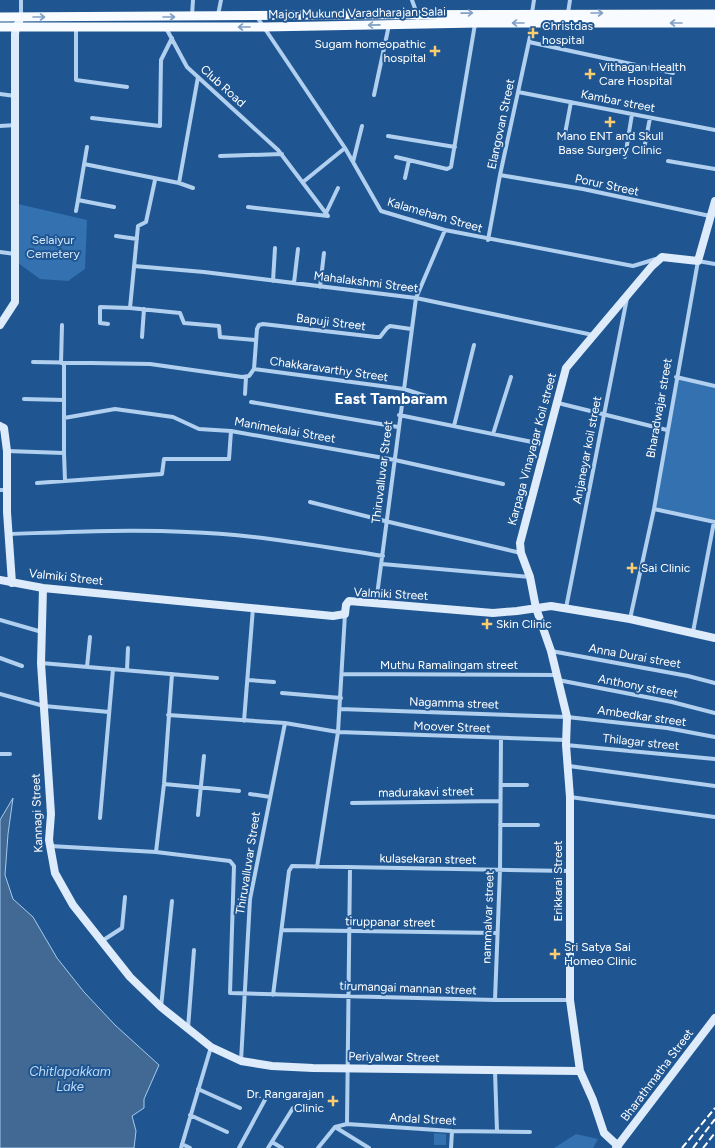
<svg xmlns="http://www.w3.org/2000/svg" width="715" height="1148" font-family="Figtree,sans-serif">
<rect width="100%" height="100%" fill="#1f5692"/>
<path fill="#3371b0" d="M18 204 87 220 85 269 68 281 40 279 18 263Z
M676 377 715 385V520L656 510Z
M434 1133 446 1134V1145H434Z
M576 1134 598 1139 593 1148H554Z"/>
<path fill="#416993" stroke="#a4caef" d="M13 798 8 834 5 875 13 899 33 917 57 958 84 992 115 1025 159 1065 144 1099V1108L132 1116 136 1131 134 1148H0V820Z"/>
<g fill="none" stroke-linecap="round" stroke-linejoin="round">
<path stroke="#b1cfee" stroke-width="4" d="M21 0V17
M412 0 417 14 418 24
M532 13 534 0
M568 13 570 0
M218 15 221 0
M192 16 193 0
M257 17 345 148 381 211 445 230 633 266 656 259
M76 28V80L127 87
M166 28 187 67 278 150 328 216
M529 42 673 73
M518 92 715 130
M0 94 15 96
M374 95 389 25
M92 118 160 126 161 60 172 38
M0 126 16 125
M388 136 455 147
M564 139 571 102
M87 147 78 200 114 207
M644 149 650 118
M220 156 282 154
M396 157 447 169 451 167 475 24
M625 157 632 114
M668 161 715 169
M353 162 362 126
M84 164 179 183 193 188
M500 175 583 189 710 216
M405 178 409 160
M303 182 345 148
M179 183 198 77
M248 207 328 216
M76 211 78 200
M326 213 338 188
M116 236 137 239
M488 240 500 175 533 23
M0 252 15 254
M134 266 204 272 416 298 593 335
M273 281 275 248
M294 283 298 249
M320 287 324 253
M130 308 138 226 146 222 155 180
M108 324 100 323V307L130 308 180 313 184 323 219 326 220 337 255 340
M142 337 144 309
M33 362 150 364 242 377 249 376 254 369 404 389 432 398
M61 363 62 325
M254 369 257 329 259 325 263 324 376 337H380L387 328 390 326 411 329
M676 377 715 386
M245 394 246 377
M24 399 64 400
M251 402 398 427
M558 403 667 430
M399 415 547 445
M64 418 115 409 173 417 199 429 231 431 395 460 503 484
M454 426 474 345
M493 434 511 377
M7 451 64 453V363
M64 453 65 481
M37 483 162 474 164 459H229L231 431
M0 490H8
M310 502 385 521 521 553
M654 509 715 522
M9 534C68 532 128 529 187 532 252 534 319 546 383 556
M382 564 530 577
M376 603 416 298 445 230
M566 608 627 298
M630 619 654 509 698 261 715 264
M0 620 42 632
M693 632 714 522
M551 651 688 676 715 683
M0 658 22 666
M41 663 217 678
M87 667 90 637
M127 670 128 648
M342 674 557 675
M248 680 274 682
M558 680 672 702 715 713
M282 693 341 698
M0 694 44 706 109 712
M340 709 567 717 667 728 715 737
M168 715 285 723
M244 721 253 608
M566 745 715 759
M0 754H10
M569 766 715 786
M164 784 239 791
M501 785H527
M250 794 270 797
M570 797 715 817
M352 803 500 801
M198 815 204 756
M100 818 113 669
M500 825H538
M50 846 156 852 230 861 234 866 230 993 495 1000H570
M156 852 164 784 172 674
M317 867 338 732 345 614
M282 930 497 933
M102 941 122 928 125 897
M273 995 289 871 292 866 570 871
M495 1000 500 870 501 739
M161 1007 172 901
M188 1028 194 950
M241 1061 250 899 285 723 338 732 566 740
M495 1071 497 1131
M198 1089 240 1108
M190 1115 227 1132
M347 1124 350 868
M335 1127 369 1148
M272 1142 282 1148
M182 1144 190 1148
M181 1148 211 1047
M239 1148 267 1096
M268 1148 293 1108
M318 1148 335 1127 347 1124 452 1131 530 1132
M451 1148 452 1131"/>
<path stroke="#ddebfa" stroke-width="8" d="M0 325 15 302V34L16 27 19 22
M0 426 4 428 7 451V512L12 583
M0 580 43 588 333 616 345 614 346 605 349 601 493 613 517 611 551 606 630 619 715 638
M43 588 41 663 51 814 49 840 55 873 73 905 130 977 161 1007 211 1047 241 1061 272 1066 313 1068 580 1071
M618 1146 604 1133 593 1100 580 1071 570 1000V797L566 745 567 717 551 651 536 608 530 577 521 553 520 543 566 368 652 266 662 257 698 261 715 201
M616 1148 715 1018"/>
<path stroke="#f8fbff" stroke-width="9" d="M0 17C238 16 477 13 715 14
M0 27H265L478 23H715"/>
<path stroke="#fff" stroke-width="2" stroke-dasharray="7 3" stroke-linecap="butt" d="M682 1148 715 1108
M693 1148 715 1119
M703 1148 715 1133"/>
</g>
<defs><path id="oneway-shaft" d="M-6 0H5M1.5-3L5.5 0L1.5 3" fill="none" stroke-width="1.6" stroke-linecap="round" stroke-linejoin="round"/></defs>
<g stroke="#81a0c3">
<use href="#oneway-shaft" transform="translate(467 13) rotate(-1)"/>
<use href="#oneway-shaft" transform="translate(597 13)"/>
<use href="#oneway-shaft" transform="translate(39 17)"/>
<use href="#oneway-shaft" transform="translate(169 17)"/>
<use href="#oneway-shaft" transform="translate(518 23) rotate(-180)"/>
<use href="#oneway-shaft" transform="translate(676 23) rotate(-180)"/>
<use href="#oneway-shaft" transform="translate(374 25) rotate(179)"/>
<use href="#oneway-shaft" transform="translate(244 27) rotate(180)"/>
</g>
<g fill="#fbcd71" stroke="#1f5692" stroke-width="1.5">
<path d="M531 27h4v4h4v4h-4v4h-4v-4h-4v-4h4z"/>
<path d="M433 45h4v4h4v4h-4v4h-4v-4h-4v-4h4z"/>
<path d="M588 68h4v4h4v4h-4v4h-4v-4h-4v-4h4z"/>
<path d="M608 116h4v4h4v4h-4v4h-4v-4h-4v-4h4z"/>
<path d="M630 562h4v4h4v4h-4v4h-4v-4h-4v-4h4z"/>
<path d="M485 618h4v4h4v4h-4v4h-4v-4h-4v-4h4z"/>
<path d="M553 948h4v4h4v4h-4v4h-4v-4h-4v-4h4z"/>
<path d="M331 1095h4v4h4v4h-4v4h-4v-4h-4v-4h4z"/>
</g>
<g text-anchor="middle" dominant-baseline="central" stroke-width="4" stroke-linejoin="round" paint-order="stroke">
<g font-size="12" fill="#fff" stroke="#1f5692">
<text transform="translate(357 13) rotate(-1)">Major Mukund Varadharajan Salai</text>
<text transform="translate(223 86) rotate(42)">Club Road</text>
<text transform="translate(618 101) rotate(11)">Kambar street</text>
<text transform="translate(501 124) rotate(-78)">Elangovan Street</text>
<text transform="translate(607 185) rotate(12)">Porur Street</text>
<text transform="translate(435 215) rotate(16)">Kalameham Street</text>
<text transform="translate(366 282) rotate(7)">Mahalakshmi Street</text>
<text transform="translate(331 322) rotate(7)">Bapuji Street</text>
<text transform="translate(329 369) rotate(8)">Chakkaravarthy Street</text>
<text transform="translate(659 408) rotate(-80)">Bharadwajar street</text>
<text transform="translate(285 430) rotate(10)">Manimekalai Street</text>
<text transform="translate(532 449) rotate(-75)">Karpaga Vinayagar Koil street</text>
<text transform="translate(587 450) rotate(-79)">Anjaneyar koil street</text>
<text transform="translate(382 472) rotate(-83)">Thiruvalluvar Street</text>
<text transform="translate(66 577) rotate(6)">Valmiki Street</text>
<text transform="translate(391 594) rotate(3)">Valmiki Street</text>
<text transform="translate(635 656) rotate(10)">Anna Durai street</text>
<text x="449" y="665">Muthu Ramalingam street</text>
<text transform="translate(638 686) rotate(11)">Anthony street</text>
<text transform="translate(454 703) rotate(2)">Nagamma street</text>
<text transform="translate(642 716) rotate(8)">Ambedkar street</text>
<text transform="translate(452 727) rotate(2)">Moover Street</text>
<text transform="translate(641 742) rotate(6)">Thilagar street</text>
<text transform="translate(426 792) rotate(-1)">madurakavi street</text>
<text transform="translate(37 813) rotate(-92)">Kannagi Street</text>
<text transform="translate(428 859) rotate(1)">kulasekaran street</text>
<text transform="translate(248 863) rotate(-81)">Thiruvalluvar Street</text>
<text transform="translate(558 881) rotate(-90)">Erikkarai Street</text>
<text transform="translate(488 917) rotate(-88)">nammalvar street</text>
<text transform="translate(390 922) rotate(1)">tiruppanar street</text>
<text transform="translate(408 988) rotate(2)">tirumangai mannan street</text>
<text transform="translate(394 1057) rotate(1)">Periyalwar Street</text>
<text transform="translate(657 1075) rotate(-53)">Bharathmatha Street</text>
<text transform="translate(423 1119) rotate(3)">Andal Street</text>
</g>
<g font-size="12" fill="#fff" stroke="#1f5692" text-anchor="start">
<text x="542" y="26">Christdas<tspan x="542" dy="14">hospital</tspan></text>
<text x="426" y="44" text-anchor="end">Sugam homeopathic<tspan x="426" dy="14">hospital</tspan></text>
<text x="599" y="67">Vithagan Health<tspan x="599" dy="14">Care Hospital</tspan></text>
<text x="610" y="136" text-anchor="middle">Mano ENT and Skull<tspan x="610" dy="14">Base Surgery Clinic</tspan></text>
<text x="641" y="568">Sai Clinic</text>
<text x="496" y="624">Skin Clinic</text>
<text x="564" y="947">Sri Satya Sai<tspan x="564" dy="14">Homeo Clinic</tspan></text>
<text x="324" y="1094" text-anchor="end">Dr. Rangarajan<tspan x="324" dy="14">Clinic</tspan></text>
</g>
<g font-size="12" fill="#d7e8fa" stroke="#1f5692">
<text x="53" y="240">Selaiyur<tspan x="53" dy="14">Cemetery</tspan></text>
</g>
<g font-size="13" font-style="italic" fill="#bdd9f4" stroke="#1f5692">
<text x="70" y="1071">Chitlapakkam<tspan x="70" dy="15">Lake</tspan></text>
</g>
<g font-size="16" font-weight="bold" fill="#fff" stroke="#1f5692">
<text x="391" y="398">East Tambaram</text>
</g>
</g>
</svg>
